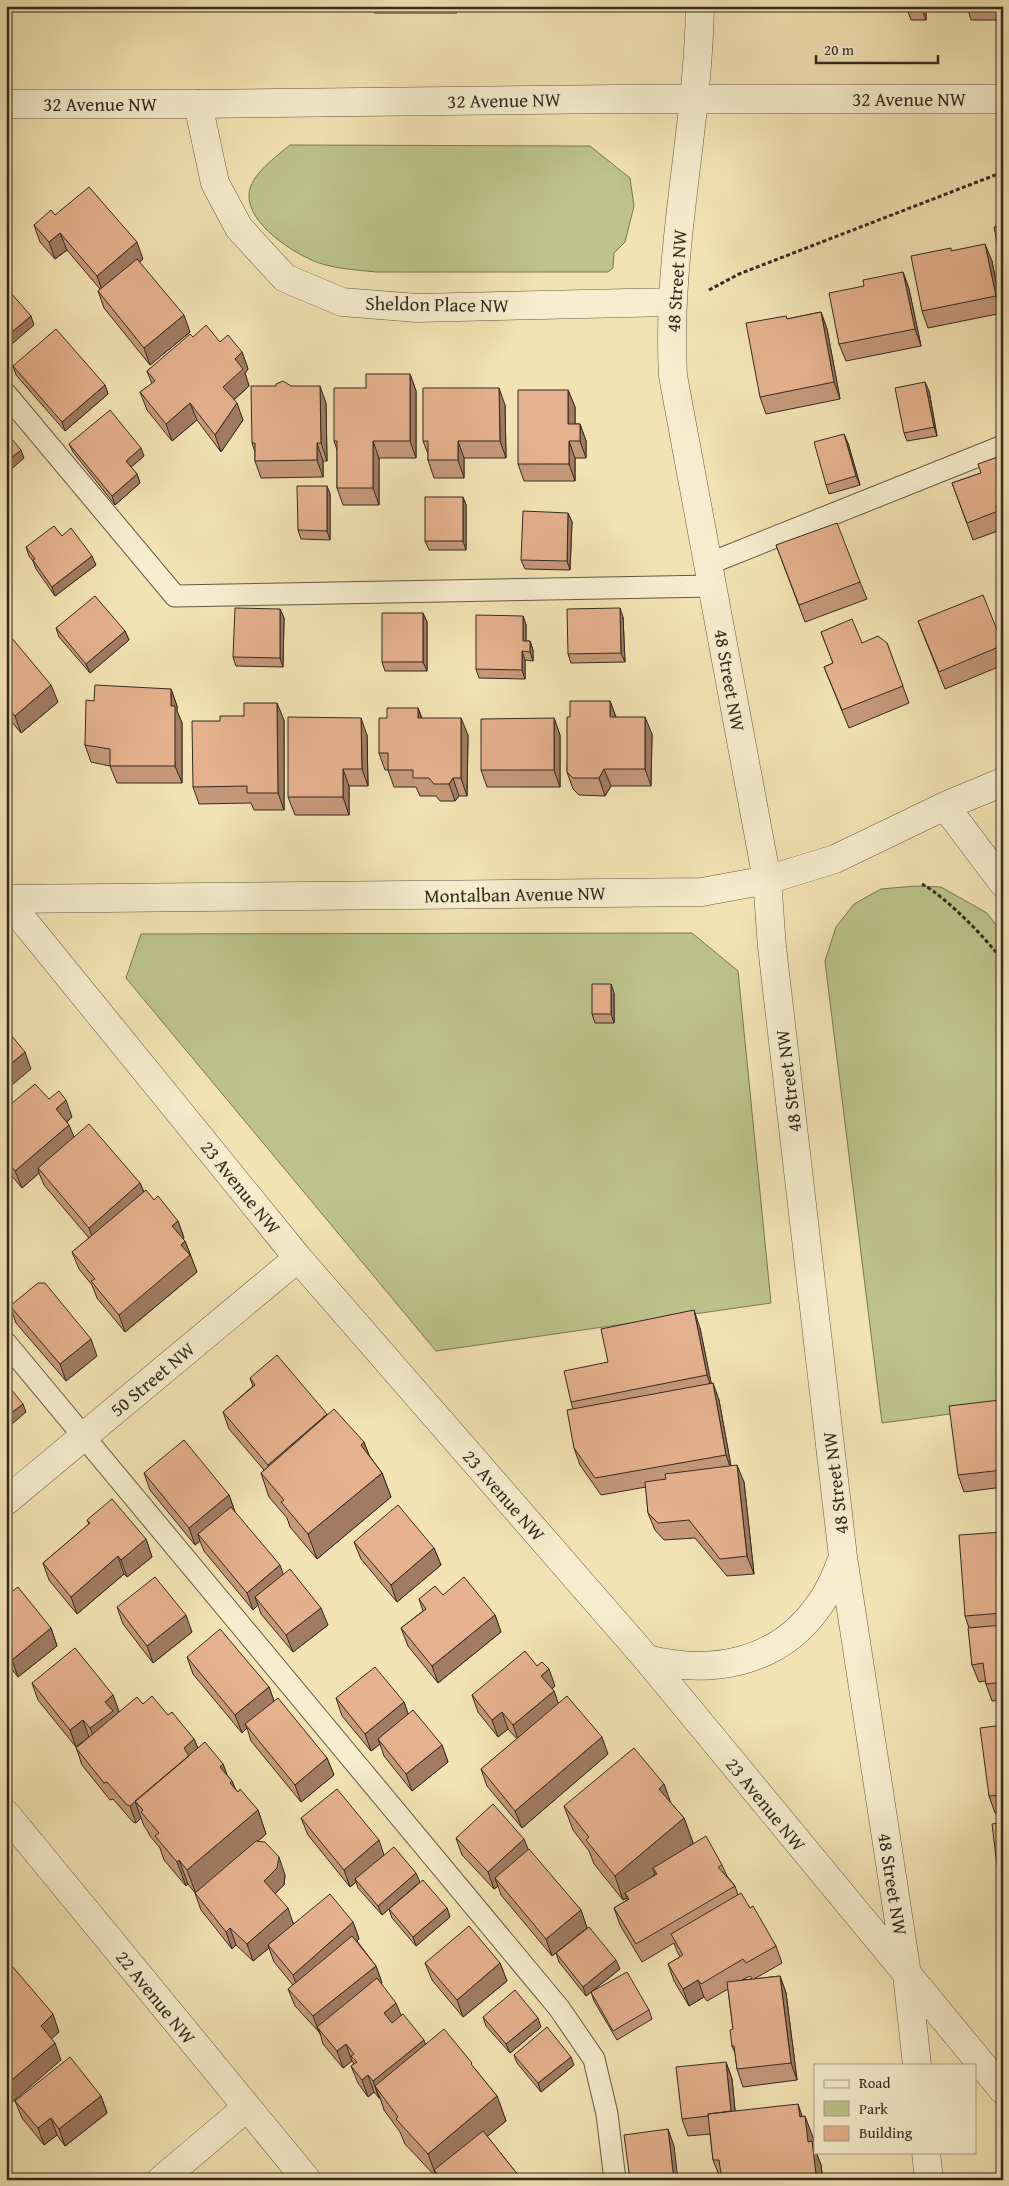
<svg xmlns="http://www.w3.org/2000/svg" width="1009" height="2186" font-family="'Gentium Book Plus',serif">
<rect width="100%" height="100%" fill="#f3e3b4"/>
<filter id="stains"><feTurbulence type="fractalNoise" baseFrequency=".004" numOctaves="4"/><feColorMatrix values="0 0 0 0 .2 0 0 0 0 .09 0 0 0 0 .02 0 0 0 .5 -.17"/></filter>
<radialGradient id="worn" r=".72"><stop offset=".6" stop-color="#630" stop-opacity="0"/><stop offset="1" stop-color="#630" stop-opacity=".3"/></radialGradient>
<path fill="#bdc38b" stroke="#787656" d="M290 145 590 146 630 178 634 206 625 242 614 253 613 268 608 272H376C357 270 338 269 319 263 294 254 247 224 249 194 250 175 277 156 290 145Z
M915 886 941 887 987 913 1003 934V1407L882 1423 825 961 836 927 854 904 881 889Z
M692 933 738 971 771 1303 436 1351 126 978 141 934Z"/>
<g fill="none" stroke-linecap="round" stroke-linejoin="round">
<g stroke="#635846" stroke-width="23">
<path id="service" d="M6 394 175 596 713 586
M708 564 1003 446
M6 1343 559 2008 594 2059 607 2114 615 2180"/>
</g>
<g stroke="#635846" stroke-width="29">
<path id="minor" d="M700 6C698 130 666 252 673 376L767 880 772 947 843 1557 907 1974 917 2065
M198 104 215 183 239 228 285 278 342 302 417 308 672 302
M945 806 1003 883
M6 899 298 1258 647 1659 1003 2090
M7 899 702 892 767 880 835 859 945 806 1003 782
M6 1501 298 1258
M647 1659C710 1675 777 1664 817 1608 829 1593 836 1575 843 1557
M6 1814 307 2180
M926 2152 929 2180
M161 2180 246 2108"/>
</g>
<g stroke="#635846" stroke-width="29">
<path id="tertiary" d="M6 104H198L615 99H1003"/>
</g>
<path stroke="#332a21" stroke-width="3" stroke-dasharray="4 2.5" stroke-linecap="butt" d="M709 290 739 274 1003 172
M922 884C947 898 985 937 1003 961"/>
<use href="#service" stroke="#f7edce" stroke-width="21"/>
<use href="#minor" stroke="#f7edce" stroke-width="28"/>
<use href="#tertiary" stroke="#f7edce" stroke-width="28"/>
</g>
<path fill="#c6987a" stroke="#332a21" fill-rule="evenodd" d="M6 6H73V9H6Z
M93 6H131V10H95Z
M185 6H223V10H186Z
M372 6H494V9H457V13H374Z
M526 6H621V10H528Z
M772 6H861V8L773 7Z
M906 6H1003V10H1001V20H971L968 10H926V20H911Z
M55 215 143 259 139 262 190 332 150 365 104 308 98 291 100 289 67 250 55 259 40 242 34 225Z
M952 251 992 261 1002 313 928 328 922 311Z
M903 272 909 289 921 346 846 361 839 344 864 286Z
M821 312 827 329 840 399 766 414 760 397 786 316 787 319Z
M193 337 242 352 248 369 245 373 249 386 234 400 243 420 221 452 197 420 172 441 147 410 140 392 152 384 147 371Z
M13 366 105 385 108 394 65 431 16 375Z
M410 374 416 391V458H379V505H343L337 488V450L334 441 366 388Z
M291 386 326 403 327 461H323V477L261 478 255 461V452L252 443Z
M568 390 575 407V424H580L586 441V458H575V481H524L518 464Z
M929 391 937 436 907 441 904 433Z
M505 405 506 458H464V478H434L428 460V454L423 441Z
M848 443 860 485 829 494 826 485Z
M69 444 144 456 131 467 137 474 140 483 115 505 73 452Z
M1003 455V523H1002L1003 529 973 540 952 483 981 473Z
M327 486 330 494V540L301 539 298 530Z
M463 497 466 505V550H429L425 541Z
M568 513 572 522 570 570 525 569 521 560Z
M62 536 96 565 55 596 36 569 33 561 29 556 26 547Z
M776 545 860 582 867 599 805 622Z
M280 609 284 618 283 667 236 666 233 657Z
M423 613 427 622V671H385L382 662Z
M523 616 526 625V641H530L533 650V661L525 660V679L479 678 476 669Z
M623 617 625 662 571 663 568 654Z
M918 621 1003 644V665L945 689Z
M6 624 10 634 9 635 58 702 21 733 6 715Z
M56 628 125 631 129 640 90 673 59 637Z
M821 632 862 643H887L909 703 849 728 824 667 833 663Z
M171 689 177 706V711L182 723V783H117L110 766 91 762 85 745 94 701Z
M610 701 616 717 652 734 651 786H611L605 796 579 795 573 789 567 772 570 717Z
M418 708 422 718 468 735 467 796H459L455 801H440L436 796H420L416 787H394L388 770H385L379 753 387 718Z
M244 716 284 720V810H254L251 803 199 804 193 787 220 721Z
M554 718 560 735V787H487L481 770Z
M367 735 368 786H349V815H295L288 797Z
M614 993V1023H595L592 1014Z
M49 1099 72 1117 67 1122 74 1137 140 1183 144 1192 154 1200 178 1221 184 1238 183 1239 185 1241 197 1272 125 1332 97 1298 92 1285 79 1269 72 1252 89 1238 44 1185 39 1173 22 1188 6 1169V1108Z
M10 1306 97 1356 66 1381 16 1323Z
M700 1328 711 1383 719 1400 731 1466 744 1482 754 1574 727 1576 695 1538 664 1540 655 1530 648 1513 646 1487 601 1495 580 1465 574 1448 573 1409 571 1402 608 1362Z
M250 1378 328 1415 364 1442 369 1455 382 1473 391 1497 317 1559 290 1527 287 1518 269 1497 261 1473 264 1470 229 1429 223 1412 253 1386Z
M1003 1406V1487L964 1492 958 1475Z
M144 1473 229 1495 235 1512 283 1574 328 1625 293 1652 261 1614 258 1605 253 1610 204 1551 200 1541 195 1545 150 1490Z
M87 1520 146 1539 152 1557 127 1577 124 1574 77 1614 49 1580 43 1563 89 1524Z
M1003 1532V1700L992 1701 986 1684 985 1681 979 1682 972 1665 969 1628 965 1616Z
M354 1542 434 1548 441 1565 397 1602 361 1559Z
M443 1595 495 1615 501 1632 438 1683 408 1646 401 1628 423 1611 419 1599Z
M6 1596 51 1628 57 1646 18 1677 6 1662Z
M117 1607 192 1632 153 1663 123 1624Z
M187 1657 269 1687 274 1701 327 1758 334 1775 301 1802 251 1741 247 1728 242 1733 193 1674Z
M32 1683 113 1695 119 1712 143 1704 168 1715 194 1739 198 1748 223 1764 227 1775 232 1781 236 1790 258 1810 266 1834 258 1841 285 1875 284 1885 275 1894 294 1924 353 1922 359 1939 357 1941 376 1966 382 1983 381 1984 401 2016 426 2045 475 2069 497 2096 506 2121 487 2136 522 2180H438L437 2178 405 2144 400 2132 384 2110 380 2098H379L374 2092 368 2097 358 2083 351 2066 354 2064 352 2061 343 2068 323 2044 320 2033 295 2006 288 1989 293 1985 274 1962 269 1948 253 1961 236 1945 232 1949 201 1910 195 1893 188 1884 186 1886 164 1860 160 1848 150 1836 147 1830 144 1826 141 1818 136 1823 133 1822 113 1799 110 1800 82 1765 76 1747 38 1700Z
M555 1686 552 1689 554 1691 558 1704 608 1754 522 1828 487 1786 481 1769 517 1739 508 1729 498 1737 478 1712 472 1695Z
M336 1698 404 1702 408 1714 442 1745 448 1762 412 1791 384 1756 380 1744 371 1751 342 1716Z
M1003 1725V1812L995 1813 989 1796Z
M664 1784 670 1802 684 1818 693 1843 686 1848 722 1865 727 1876 735 1886 738 1895 750 1908 776 1946 782 1963 754 1979 780 1976 786 1993 797 2080 743 2087 737 2069 735 2053 732 2046 733 2029 728 1989 707 2001 704 1997 689 2006 674 1981 668 1964 680 1957 677 1951 674 1943 642 1962 620 1925 614 1908 627 1900V1898L623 1900 594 1864 589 1851 573 1830 564 1806ZM750 1976 752 1979 742 1980Z
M301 1818 384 1855 420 1882 382 1915 358 1888 356 1882 350 1887 308 1835Z
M1003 1822V1897L1000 1890Z
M456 1838 528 1850 581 1910 587 1928 552 1956 501 1895 498 1886 494 1889 462 1855Z
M447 1908 450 1917 416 1946 392 1918 389 1909Z
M556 1953 620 1969 591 1992 649 2010 652 2019 617 2040 594 2001 591 1992 586 1996 559 1962Z
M425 1963H500L507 1981 463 2017 432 1980Z
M483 2017 541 2027 510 2053 486 2026Z
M514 2055 574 2065 541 2092 517 2063Z
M726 2062 732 2079 735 2111 802 2116 814 2140 815 2152H816L821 2165 823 2180H721L713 2160 710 2134 688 2136 682 2119Z
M101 2096 107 2113 65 2146 57 2135 44 2145 22 2118 15 2101Z"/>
<path fill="#a17c63" stroke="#332a21" d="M921 6H925L926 10V20Z
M996 6H1000L1001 10V20Z
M60 233 67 250 55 259 49 242Z
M137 242 143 259 103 293 97 276Z
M985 244 992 261 1002 313 996 296Z
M903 272 909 289 921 346 915 329Z
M821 312 827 329 840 399 834 382Z
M184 315 190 332 150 365 144 348Z
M31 316 34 325 6 349V337Z
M242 352 248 369 245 373 249 386 229 404 223 387 235 359Z
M410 374 416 391V458L410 441Z
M925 382 929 391 937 436 934 427Z
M105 385 108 394 65 431 62 422Z
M320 386 326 403 327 461 321 443Z
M499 388 505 405 506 458 500 441Z
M568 390 575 407V441L568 424Z
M190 403 197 420 172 441 166 424Z
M237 403 243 420 221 452 215 435Z
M580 424 586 441V458L580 441Z
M844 434 848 443 860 485 856 476Z
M373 441 379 458V505L373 488Z
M458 441 464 458V478L458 460Z
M569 441 575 458V481L569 464Z
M317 443 323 461V477L317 460Z
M141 448 144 456 129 469 126 461Z
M21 450 24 458 6 474V462Z
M137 474 140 483 115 505 112 496Z
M327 486 330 494V540L327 531Z
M463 497 466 505V550L463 541Z
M568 513 572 522 570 570 567 561Z
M92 556 96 565 55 596 52 587Z
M620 608 623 617 625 662 621 653Z
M280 609 284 618 283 667 280 658Z
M423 613 427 622V671L423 662Z
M523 616 526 625V650L523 641Z
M6 624 10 634 6 638Z
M125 631 129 640 90 673 86 664Z
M530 641 533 650V661L530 652Z
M522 651 525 660V679L522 670Z
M51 685 58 702 21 733 15 716Z
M171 689 177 706V711L182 723V783L175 766 171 706Z
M610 701 616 718 610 717Z
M277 703 284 720V810L278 793Z
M418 708 424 726 418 718Z
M645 717 652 734 651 786 645 769Z
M361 718 367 735 368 786 362 769Z
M461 718 468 735 467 796 461 778Z
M554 718 560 735V787L554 770Z
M343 769 349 786V815L343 797Z
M604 769 611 786 605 796 599 778Z
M453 778 459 796 455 801 449 784Z
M611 984 614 993V1023L611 1014Z
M25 1052 31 1069 6 1090V1068Z
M66 1100 72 1117 62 1126 56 1109Z
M69 1125 76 1142 38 1168 39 1173 22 1188 15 1171Z
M140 1183 147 1200 95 1245 89 1228Z
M178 1221 184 1238 178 1243 172 1226Z
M185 1241 197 1272 125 1332 119 1315Z
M694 1310 700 1328 713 1392 707 1375Z
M91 1339 97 1356 66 1381 60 1364Z
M713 1383 719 1400 732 1472 726 1455Z
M1000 1400 1003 1406V1419Z
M23 1404 26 1412 6 1429V1417Z
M327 1414 274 1482 268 1465Z
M364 1442 373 1466 361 1445Z
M737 1465 744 1482 754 1574 747 1556Z
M382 1473 391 1497 317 1559 308 1534Z
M229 1495 235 1512 198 1534 200 1541 195 1545 189 1528Z
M146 1539 152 1557 127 1577 121 1560Z
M434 1548 441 1565 397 1602 391 1585Z
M118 1556 124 1574 77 1614 71 1597Z
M280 1565 286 1582 255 1597 258 1605 253 1610 247 1593Z
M321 1608 328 1625 293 1652 286 1635Z
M186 1615 192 1632 153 1663 147 1646Z
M495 1615 501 1632 438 1683 432 1666Z
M51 1628 57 1646 18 1677 12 1660Z
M549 1669 555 1686 547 1693 541 1676Z
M269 1687 275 1704 245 1724 247 1728 242 1733 235 1715Z
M554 1691 560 1708 519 1742 513 1725Z
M113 1695 119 1712 97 1745 90 1728 105 1702Z
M404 1702 410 1719 378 1739 380 1744 371 1751 365 1734Z
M502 1712 508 1729 498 1737 492 1720Z
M83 1720 89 1737 76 1747 70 1730Z
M602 1737 608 1754 522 1828 515 1811Z
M194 1739 201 1756 143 1810 135 1801 141 1818 136 1823 130 1806 184 1748Z
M442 1745 448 1762 412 1791 406 1774Z
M327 1758 334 1775 301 1802 295 1785Z
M223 1764 230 1783 232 1781 241 1805 220 1767Z
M664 1784 673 1809 659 1789Z
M258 1810 266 1834 196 1894 187 1870Z
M684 1818 693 1843 656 1873 653 1868 655 1874 628 1897 625 1893 627 1898 623 1900 615 1876Z
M524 1839 531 1856 495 1878 498 1886 494 1889 488 1872Z
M379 1840 385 1858 355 1879 356 1882 350 1887 344 1870Z
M279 1857 285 1875 284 1885 270 1898 264 1881Z
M179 1860 188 1884 186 1886 177 1862Z
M416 1873 420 1882 382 1915 378 1906Z
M288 1908 294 1926 268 1945 269 1948 253 1961 247 1944Z
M447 1908 450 1917 416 1946 413 1937Z
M581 1910 587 1928 552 1956 546 1939Z
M353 1922 359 1939 299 1992 293 1975Z
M230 1928 236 1945 232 1949 226 1932Z
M6 1954 11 1968 6 1973Z
M616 1960 620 1969 586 1996 583 1987Z
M500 1963 507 1981 463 2017 457 2000Z
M376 1966 382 1983 321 2032 317 2027 320 2034 313 2016Z
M780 1976 786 1993 797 2080 791 2063Z
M698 1980 704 1997 689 2006 683 1989Z
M396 2003 403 2020 390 2030 384 2013Z
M53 2014 59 2032 47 2043 41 2026Z
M538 2018 541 2027 510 2053 506 2044Z
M424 2040 430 2057 375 2086 380 2098H379L373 2081Z
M55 2043 61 2060 9 2105 6 2097V2085Z
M346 2044 352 2061 343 2068 337 2051Z
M571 2057 574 2065 541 2092 538 2083Z
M726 2062 732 2079 737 2131 731 2114Z
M368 2075 374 2092 368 2097 362 2080Z
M101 2096 107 2113 65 2146 59 2129Z
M497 2096 506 2121 439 2176 434 2170 437 2178 428 2154Z
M798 2104 806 2127 805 2116 814 2140 815 2152H816L821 2165 823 2180H818L816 2174 800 2117Z
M51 2118 57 2135 44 2145 38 2128Z
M668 2129 674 2146 678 2180H674Z"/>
<path fill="#e6b18e" stroke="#332a21" d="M89 187 137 242 97 276 60 233 49 242 34 225 51 210 55 215Z
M1003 226V272L994 227Z
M985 244 996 296 922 311 911 256 951 248V251Z
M137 259 184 315 144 348 98 291Z
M903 272 915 329 839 344 829 293 864 286 863 280Z
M11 293 31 316 6 337V297Z
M821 312 834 382 760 397 746 323 786 316 787 319Z
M206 325 220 342 228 335 242 352 235 359 243 369 223 387 237 403 215 435 190 403 166 424 140 392 155 381 147 371 190 334 193 337Z
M56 329 105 385 62 422 13 366Z
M366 374H410V441H373V488H337V441H334V388H366Z
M283 381 291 386H320L321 443H317V460L255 461V443H252L251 386H276V384Z
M925 382 934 427 904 433 895 388Z
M423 388H499L500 441H458V460H428V441H423Z
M518 390H568V424H580V441H569V464H518Z
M110 410 141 448 126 461 137 474 112 496 69 444Z
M6 432 21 450 6 462Z
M844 434 856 476 826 485 814 442Z
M1003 455V503L996 506 998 511 967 523 952 483 981 473 978 464Z
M297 486H327V531L298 530Z
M425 497H463V541H425Z
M523 511 568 513 567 561 521 560Z
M837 523 860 582 799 605 776 545Z
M54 526 62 536 71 528 92 556 52 587 33 560 35 559 26 547Z
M983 595 1003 645 939 672 918 621Z
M95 596 125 631 86 664 56 628Z
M235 608 280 609V658L233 657Z
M620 608 621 653 568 654 567 609Z
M382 613H423V662H382Z
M476 615 523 616V641H530V652L522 651V670L476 669Z
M852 619 862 643 878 636 887 643 903 686 842 710 824 667 833 663 821 632Z
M6 631 51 685 15 716 6 706Z
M95 685 171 689V706H175V766H110V749L85 745 86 700 94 701Z
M570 701H610V717H645V769H604L599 778H573L567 772V717H570Z
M244 703H277L278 793H247V786L193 787 192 721H220V716H244Z
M387 708H418V718H461V778H453L449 784H434L429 778H413V770H388V753H379V718H387Z
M288 717 361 718 362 769H343V797H288Z
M554 718V770H481V719Z
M592 984H611V1014H592Z
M6 1029 25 1052 6 1068Z
M35 1084 49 1099 59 1091 66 1100 56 1109 69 1125 15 1171 6 1160V1108Z
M89 1124 140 1183 89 1228 38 1168Z
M146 1190 154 1200 158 1196 178 1221 172 1226 185 1241 181 1245 190 1255 119 1315 91 1281 95 1279 72 1252Z
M38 1283H45L91 1339 60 1364 10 1306Z
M694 1310 707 1375 571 1402 564 1371 608 1362 601 1329Z
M277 1355 327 1414 268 1465 223 1412 255 1385 250 1378Z
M6 1383 23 1404 6 1417Z
M713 1383 726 1455 595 1478 574 1448 567 1410Z
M1000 1400 1003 1419V1470L958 1475 949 1406Z
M334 1409 364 1442 361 1445 382 1473 308 1534 281 1502 284 1500 261 1473Z
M184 1440 229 1495 189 1528 144 1473Z
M737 1465 747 1556 720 1559 689 1520 658 1523 648 1513 645 1482 666 1479 665 1474Z
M112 1499 146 1539 121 1560 118 1556 71 1597 43 1563 90 1523 87 1520Z
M398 1505 434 1548 391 1585 354 1542Z
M231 1507 280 1565 247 1593 198 1534Z
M1003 1532V1613L965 1616 959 1535Z
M290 1569 321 1608 286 1635 255 1597Z
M155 1577 186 1615 147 1646 117 1607Z
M464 1577 495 1615 432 1666 401 1628 426 1609 419 1599 435 1586 443 1595Z
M18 1587 51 1628 12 1660 6 1653V1596Z
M1003 1625V1682L986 1684 983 1663 972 1665 968 1628Z
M220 1629 269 1687 235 1715 187 1657Z
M75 1648 113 1695 105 1702 113 1711 90 1728 83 1720 70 1730 32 1683Z
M525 1651 537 1666 542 1662 549 1669 541 1676 554 1691 513 1725 502 1712 492 1720 472 1695Z
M375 1667 404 1702 365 1734 336 1698Z
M152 1696 168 1715 172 1712 194 1739 184 1748 189 1756 130 1806 127 1805 107 1782 104 1783 76 1748 137 1697 143 1704Z
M567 1696 602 1737 515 1811 481 1769Z
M278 1698 327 1758 295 1785 245 1724Z
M413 1710 442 1745 406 1774 378 1739Z
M1003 1725V1795L989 1796 980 1728Z
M205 1742 223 1764 220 1767 232 1781 230 1783 238 1792 240 1789 258 1810 187 1870 179 1860 177 1862 155 1836 159 1833 141 1812 143 1810 135 1801Z
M634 1748 664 1784 659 1789 684 1818 615 1876 586 1840 589 1837 564 1806Z
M337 1789 379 1840 344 1870 301 1818Z
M493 1804 524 1839 488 1872 456 1838Z
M1003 1822V1890H1000L992 1824Z
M706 1836 722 1865 718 1867 735 1886 636 1944 614 1908 629 1899 625 1893 657 1874 653 1868Z
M256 1841 265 1842 279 1857 277 1868 264 1881 288 1908 247 1944 230 1928 226 1932 195 1893Z
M394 1847 416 1873 378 1906 355 1879Z
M529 1849 581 1910 546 1939 495 1878Z
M423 1880 447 1908 413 1937 389 1909Z
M741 1893 750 1908 753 1906 776 1946 746 1963 743 1959 701 1984 698 1980 683 1989 668 1964 683 1955 671 1934Z
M330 1894 353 1922 293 1975 268 1945Z
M469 1926 500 1963 457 2000 425 1963Z
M589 1927 616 1960 583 1987 556 1953Z
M352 1936 376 1966 313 2016 288 1989Z
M12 1966 53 2014 41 2026 55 2043 6 2085V1971Z
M627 1972 649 2010 613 2031 591 1992Z
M780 1976 791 2063 737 2069 734 2046H732L730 2030 733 2029 727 1982Z
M377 1978 396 2003 384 2013 392 2023 403 2014 424 2040 373 2081 368 2075 362 2080 351 2066 357 2062 351 2056 354 2054 346 2044 337 2051 317 2027Z
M515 1990 538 2018 506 2044 483 2017Z
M547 2027 571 2057 538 2083 514 2055Z
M444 2029 472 2063 471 2064 497 2096 428 2154 396 2119 398 2117 375 2086Z
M70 2057 101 2096 59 2129 51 2118 38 2128 15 2101Z
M726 2062 731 2111 708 2114V2116L682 2119 676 2067Z
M798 2104 800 2117 805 2116 808 2142 812 2141 816 2174H810L811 2180H722L719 2160H713L708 2114Z
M668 2129 674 2180H630L624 2135Z
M483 2131 522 2180H442L434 2170Z"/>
<g text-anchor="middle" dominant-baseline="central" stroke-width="4" stroke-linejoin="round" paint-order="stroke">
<g font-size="19" fill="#332a21" stroke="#f7edce">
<text x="909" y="99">32 Avenue NW</text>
<text transform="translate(504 100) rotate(-1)">32 Avenue NW</text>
<text x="100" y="104">32 Avenue NW</text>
<text transform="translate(676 281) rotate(-86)">48 Street NW</text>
<text transform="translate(437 304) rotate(1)">Sheldon Place NW</text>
<text transform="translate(730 680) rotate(80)">48 Street NW</text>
<text transform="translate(515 894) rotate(-1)">Montalban Avenue NW</text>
<text transform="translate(788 1081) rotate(-97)">48 Street NW</text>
<text transform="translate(241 1187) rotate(51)">23 Avenue NW</text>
<text transform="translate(152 1379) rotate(-40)">50 Street NW</text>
<text transform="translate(835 1483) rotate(-97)">48 Street NW</text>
<text transform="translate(504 1495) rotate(49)">23 Avenue NW</text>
<text transform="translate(766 1804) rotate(51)">23 Avenue NW</text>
<text transform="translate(893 1884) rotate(81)">48 Street NW</text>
<text transform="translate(156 1997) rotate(51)">22 Avenue NW</text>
</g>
</g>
<rect width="1009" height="2186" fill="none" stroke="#f3e3b4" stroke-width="25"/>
<rect x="8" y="8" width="994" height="2171" fill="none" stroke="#332a21" stroke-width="2.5"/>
<rect x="12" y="12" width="984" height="2161" fill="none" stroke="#332a21"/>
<rect x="814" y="2064" width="162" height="90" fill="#f7edce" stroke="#a99f89"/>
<rect x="824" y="2080" width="25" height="8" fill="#f7edce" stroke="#a99f89"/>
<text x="859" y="2088" font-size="15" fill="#332a21">Road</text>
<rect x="824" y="2101" width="25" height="15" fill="#bdc38b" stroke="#a99f89"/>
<text x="859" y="2114" font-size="15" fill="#332a21">Park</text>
<rect x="824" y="2126" width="25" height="15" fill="#e6b18e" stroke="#a99f89"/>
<text x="859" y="2138" font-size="15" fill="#332a21">Building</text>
<path d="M816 55v8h122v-8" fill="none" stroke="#332a21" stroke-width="2.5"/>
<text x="824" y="55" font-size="15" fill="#332a21" stroke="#f7edce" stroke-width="4" paint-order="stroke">20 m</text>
<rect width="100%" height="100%" filter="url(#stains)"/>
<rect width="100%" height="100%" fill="url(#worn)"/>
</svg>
